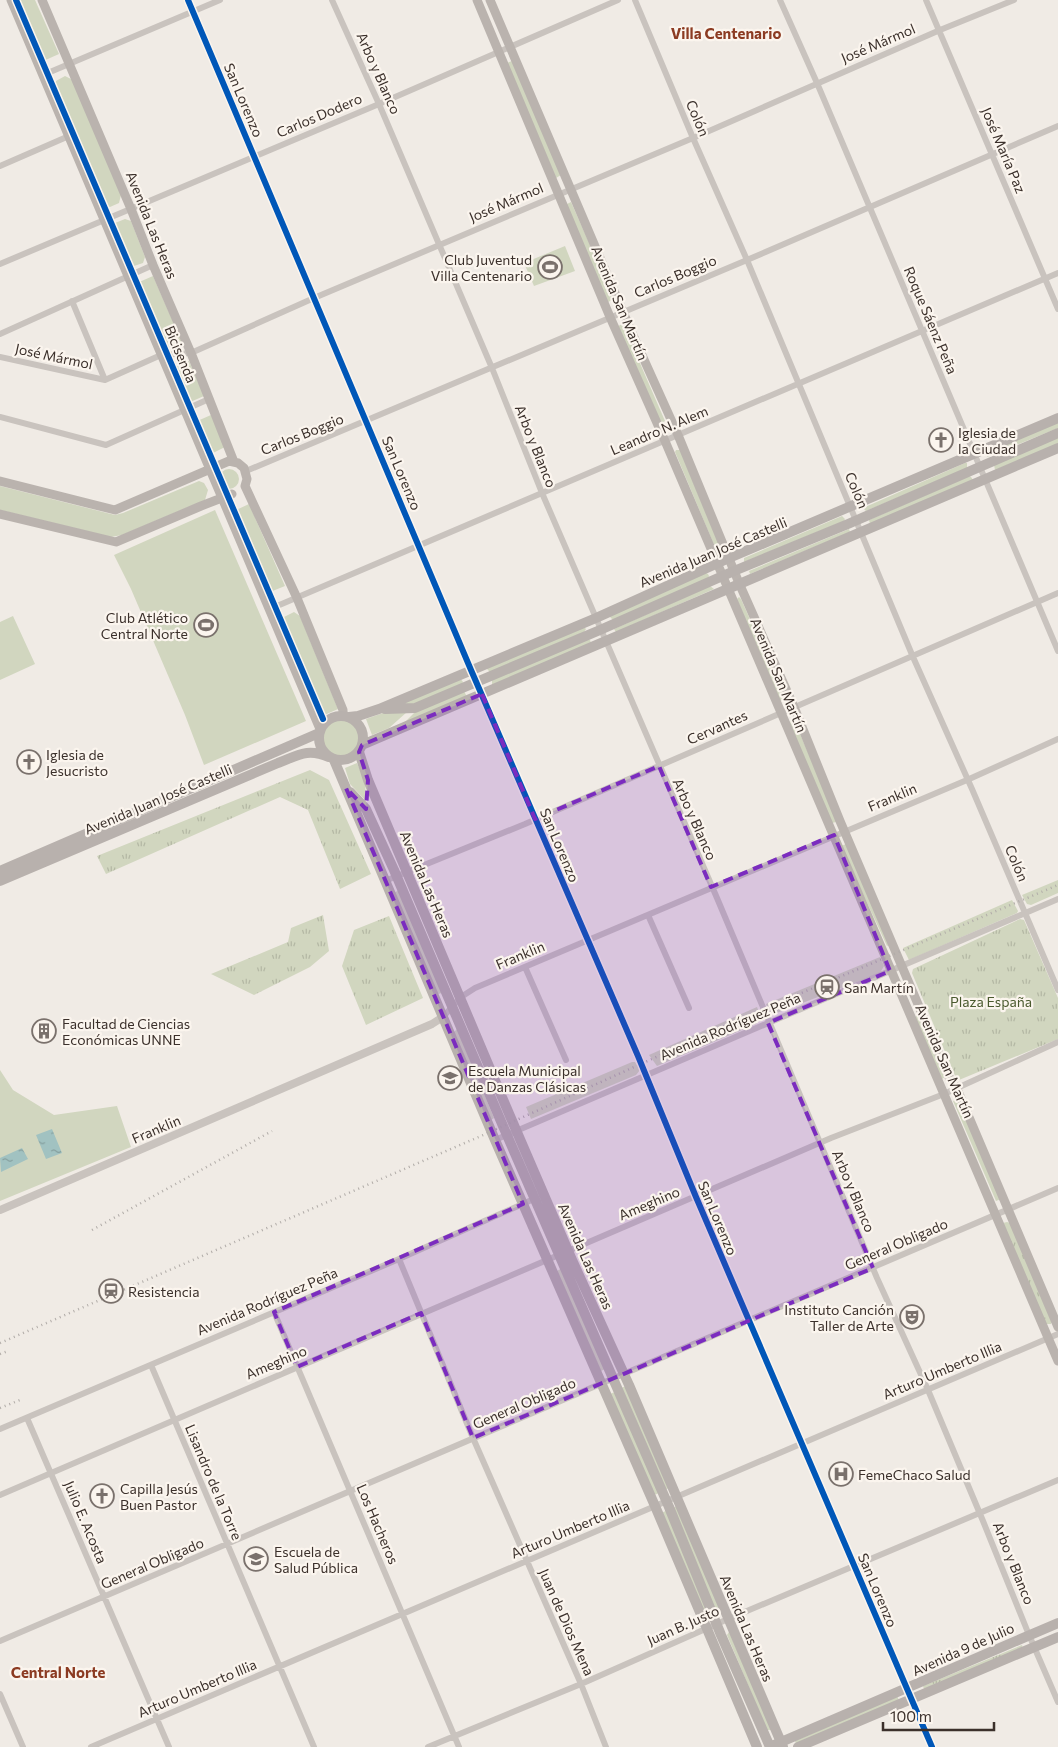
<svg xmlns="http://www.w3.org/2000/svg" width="1058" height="1747" font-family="Commissioner,sans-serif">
<defs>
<pattern id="park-tufts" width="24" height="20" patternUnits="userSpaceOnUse" patternTransform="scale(1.25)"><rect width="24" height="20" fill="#d1d6bf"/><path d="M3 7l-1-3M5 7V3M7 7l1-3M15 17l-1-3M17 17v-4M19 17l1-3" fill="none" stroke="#b4b8a4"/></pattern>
<pattern id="water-ripples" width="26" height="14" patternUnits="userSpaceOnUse" patternTransform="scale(1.25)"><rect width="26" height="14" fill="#a1c2c1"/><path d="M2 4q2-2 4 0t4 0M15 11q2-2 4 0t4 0" fill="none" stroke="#849e9d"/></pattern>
</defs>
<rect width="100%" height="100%" fill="#f0ebe5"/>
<path fill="#d1d6bf" d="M14 0H35L59 54 41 62Z
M512 61 561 175 556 178 507 63Z
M65 76 73 80 121 195 119 203 110 207 102 204 53 89 56 81Z
M571 202 614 299 608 302 565 205Z
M125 219 131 221 145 257 143 263 134 266 128 264 113 229 115 223Z
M565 246 575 271 534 286 524 263Z
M153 276 182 342 165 349 137 283Z
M623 324 665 421 661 423 618 326Z
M189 361 204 396 188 403 172 368Z
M211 415 225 447 209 455 195 422Z
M1058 422V428L987 457V453Z
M1058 437V444L995 470 994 465Z
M676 450H680L722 552H717L675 452Z
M965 463H967V468L866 511 863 508Z
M219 479a10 10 0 1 1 20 0a10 10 0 1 1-20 0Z
M969 476 971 477 973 480 870 524 869 520Z
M199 481 204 483 208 490 205 500 122 535 111 537 0 510V486L115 515 123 513Z
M249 504 285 586 270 592 234 511Z
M215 510 306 721 204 765 185 715 131 589 114 555Z
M842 516 845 519 844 521 744 562V558Z
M849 529 850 532 750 574 749 571Z
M706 573 708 574 709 576 708 579 613 620 609 616Z
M710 586 714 589 616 632 614 629Z
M739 597 741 599 785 698 781 701 779 700 737 599Z
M294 612 300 616 338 709 320 717 281 625 284 617Z
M13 616 35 664 0 680V622Z
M584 627 586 629 584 632 490 672 486 668Z
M587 639 590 640 591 643 492 685V680Z
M460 678 463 682 462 684 409 707 393 706Z
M464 691 467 697 403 724 416 711Z
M407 712 389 728 372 735 366 719 383 713Z
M321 738a20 20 0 1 1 40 0a20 20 0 1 1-40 0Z
M792 719 794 720 837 820 836 822 832 823 788 723Z
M357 763 365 781 366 801 350 784 345 768Z
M846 844 889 945 887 946 841 846Z
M1058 880V893L1031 905 1027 904 1022 895Z
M399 890 442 993 438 994 394 893Z
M1012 900 1018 911 1017 913 909 960 903 948Z
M880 957 884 966 880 973 774 1014H770L766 1004Z
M757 1007 761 1018 756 1024 657 1066 649 1055Z
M918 1015 946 1076 942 1079 915 1017Z
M457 1029 494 1118 491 1120 454 1032Z
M632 1062H635L640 1070 636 1075 531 1119 526 1107Z
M0 1070 13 1090 54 1115 117 1106 131 1147 0 1201Z
M959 1099 1001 1199 996 1201 953 1101Z
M562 1268 605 1369 601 1371 557 1271Z
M626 1386 669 1488 664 1490 621 1388Z
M615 1392 659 1493 654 1495 610 1394Z
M677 1506 721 1612 716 1614 672 1508Z
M668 1510 711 1616 705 1618 661 1513Z
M729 1632 772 1730H767L727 1635Z
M897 1696 899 1700 796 1744 795 1741Z"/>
<path fill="url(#park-tufts)" d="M310 770 329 780 371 874 340 889 308 810 280 797 106 874 97 856Z
M323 915 329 951 310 967 254 995 211 974 288 942 291 928Z
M389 916 423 998 366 1025 342 966 354 930Z
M1020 919 1024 920 1058 998V1039L959 1080 956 1078 912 973 913 969Z
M1007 1222 1010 1223 1052 1321 1051 1324H1045L1003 1223Z
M1022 1645 1023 1649 924 1689 923 1686Z"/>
<path fill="url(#water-ripples)" d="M52 1129 62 1153 46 1159 36 1135Z
M22 1148 28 1159 1 1172 0 1158Z"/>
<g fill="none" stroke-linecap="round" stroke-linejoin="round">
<path stroke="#c9c3be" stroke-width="6" d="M188 0 471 670 638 1056 696 1197 932 1747
M332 0 379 104 492 368 542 493 717 898 877 1278 928 1390 983 1521 1029 1635 1058 1702
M635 0 693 138 747 260 913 657 972 789 1058 990
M780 0 817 83 1058 651
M926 0 1058 309
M43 75 220 0
M0 166 69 136
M0 264 379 104 618 0
M72 301 105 380
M0 334 153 265
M0 357 105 380 161 355 191 353 314 298 693 138 940 30 1014 0
M0 417 106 445 209 399
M246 471 747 260 1058 126
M270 609 1058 273
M385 881 525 824 1058 593
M648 915 689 1008
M525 967 566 1060
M443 1017 461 997 475 988 967 780 1058 739
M495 1140 1058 899
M399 1259 473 1438 581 1684 606 1747
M274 1312 459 1747
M151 1365 314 1747
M27 1418 169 1747
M0 1429 399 1259 536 1198
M0 1495 831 1138 944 1094 1058 1042
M0 1641 1058 1188
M0 1694 23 1747
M91 1747 1058 1334
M428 1747 581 1684 728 1619 1058 1480"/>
<path stroke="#c9c3be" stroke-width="8" d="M0 1210 432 1024 443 1017"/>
<path stroke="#bab3ae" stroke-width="9" d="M11 0 320 729
M42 0 131 209 153 265 191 353 234 462
M477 0 610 317 665 441 1058 1361
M490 0 632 333 678 435 739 583 794 707 840 821 949 1077 957 1089 1058 1327
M0 481 115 510 229 461 238 463 244 468 247 479 245 486 297 598 343 710V716
M0 514 116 542 201 506 232 494"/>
<path stroke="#b8b1ad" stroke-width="10" d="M385 709 415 708 600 630 734 571 848 524 1058 433
M319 738a22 22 0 1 1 44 0a22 22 0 1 1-44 0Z
M349 717 358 716 379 709 596 618 729 558 1058 418
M362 745 1058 448
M359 752 368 780 510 1116 572 1260 629 1385 783 1747
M334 760 495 1140 655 1506 757 1747
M350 792 366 809 394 870 503 1126 669 1507 721 1635 770 1747
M0 871 319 733
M0 881 278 763C299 755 307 748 329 757
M774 1745 1058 1623
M798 1747 1058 1637"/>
<path stroke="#b1aca8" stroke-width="2.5" stroke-dasharray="1 4" stroke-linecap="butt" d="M92 1230 272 1131
M0 1343 481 1136 754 1013 1058 885
M0 1354 8 1351
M0 1408 20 1400"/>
<g stroke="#fbf5ee" stroke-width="9">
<path id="cycleway" d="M16 0 323 719
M188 0 471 670 638 1056 696 1197 932 1747"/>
</g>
<use href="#cycleway" stroke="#0057b8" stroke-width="6"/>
</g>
<path fill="#7b2cbf" fill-opacity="0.2" stroke="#7b2cbf" stroke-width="4" stroke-dasharray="10 6" stroke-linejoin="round" d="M482 694 535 819 659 766 711 887 834 835 890 971 768 1023 873 1268 473 1438 421 1313 297 1367 274 1312 523 1204 346 788 366 809 368 780 359 752 362 745Z"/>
<defs>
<g id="stadium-ring" transform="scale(1.25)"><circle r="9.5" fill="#fbf5ee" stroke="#7a716c" stroke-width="1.5"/><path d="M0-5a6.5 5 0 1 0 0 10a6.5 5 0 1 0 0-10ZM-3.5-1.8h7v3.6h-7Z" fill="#7a716c"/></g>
<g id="church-ring" transform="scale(1.25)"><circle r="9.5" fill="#fbf5ee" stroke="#7a716c" stroke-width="1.5"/><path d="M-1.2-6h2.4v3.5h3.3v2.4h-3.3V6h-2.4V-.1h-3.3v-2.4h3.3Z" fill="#7a716c"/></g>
<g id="station-ring" transform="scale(1.25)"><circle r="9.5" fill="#fbf5ee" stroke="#7a716c" stroke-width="1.5"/><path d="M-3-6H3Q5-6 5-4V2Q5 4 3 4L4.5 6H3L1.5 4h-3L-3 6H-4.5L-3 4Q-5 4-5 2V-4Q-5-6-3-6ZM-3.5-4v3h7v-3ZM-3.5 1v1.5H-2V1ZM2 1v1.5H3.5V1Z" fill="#7a716c"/></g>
<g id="building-ring" transform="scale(1.25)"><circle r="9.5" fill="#fbf5ee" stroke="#7a716c" stroke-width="1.5"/><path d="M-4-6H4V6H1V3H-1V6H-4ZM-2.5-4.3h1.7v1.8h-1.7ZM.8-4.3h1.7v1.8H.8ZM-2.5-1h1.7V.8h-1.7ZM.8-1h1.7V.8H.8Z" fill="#7a716c"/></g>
<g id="university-ring" transform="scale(1.25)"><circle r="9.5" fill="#fbf5ee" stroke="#7a716c" stroke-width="1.5"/><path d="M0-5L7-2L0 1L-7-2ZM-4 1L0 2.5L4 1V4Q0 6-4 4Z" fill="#7a716c"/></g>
<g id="theatre-ring" transform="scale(1.25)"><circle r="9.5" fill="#fbf5ee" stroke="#7a716c" stroke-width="1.5"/><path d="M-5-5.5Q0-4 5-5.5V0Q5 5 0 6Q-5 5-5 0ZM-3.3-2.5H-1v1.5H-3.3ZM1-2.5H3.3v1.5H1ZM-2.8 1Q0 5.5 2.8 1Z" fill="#7a716c"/></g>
<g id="hospital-ring" transform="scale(1.25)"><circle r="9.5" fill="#fbf5ee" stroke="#7a716c" stroke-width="1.5"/><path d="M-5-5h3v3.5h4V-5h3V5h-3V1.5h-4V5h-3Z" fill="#7a716c"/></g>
</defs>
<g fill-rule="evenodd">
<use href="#stadium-ring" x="550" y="267"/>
<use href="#church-ring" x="941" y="440"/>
<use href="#stadium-ring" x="206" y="625"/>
<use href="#church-ring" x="29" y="762"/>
<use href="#station-ring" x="827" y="987"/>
<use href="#building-ring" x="44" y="1031"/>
<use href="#university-ring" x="450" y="1078"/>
<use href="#station-ring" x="111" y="1291"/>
<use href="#theatre-ring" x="912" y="1317"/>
<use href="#hospital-ring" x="841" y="1474"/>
<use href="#church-ring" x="102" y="1496"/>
<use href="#university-ring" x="256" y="1559"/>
</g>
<g text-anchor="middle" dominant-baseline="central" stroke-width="4.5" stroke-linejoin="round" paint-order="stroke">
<g font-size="14" fill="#3b302b" stroke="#fbf5ee">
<text transform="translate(878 43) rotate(-23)">José Mármol</text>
<text transform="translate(379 73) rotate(66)">Arbo y Blanco</text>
<text transform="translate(244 100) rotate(67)">San Lorenzo</text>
<text transform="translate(319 115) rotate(-23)">Carlos Dodero</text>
<text transform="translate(698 118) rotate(67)">Colón</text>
<text transform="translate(1004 150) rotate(67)">José María Paz</text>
<text transform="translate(506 202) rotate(-23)">José Mármol</text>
<text transform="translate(152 225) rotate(68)">Avenida Las Heras</text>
<text transform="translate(675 276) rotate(-23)">Carlos Boggio</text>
<text transform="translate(620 303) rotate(67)">Avenida San Martín</text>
<text transform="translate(931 320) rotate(67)">Roque Sáenz Peña</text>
<text transform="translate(181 354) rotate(67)">Bicisenda</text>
<text transform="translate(54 356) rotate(12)">José Mármol</text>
<text transform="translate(659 430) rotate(-23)">Leandro N. Alem</text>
<text transform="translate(302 434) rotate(-22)">Carlos Boggio</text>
<text transform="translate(536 446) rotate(68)">Arbo y Blanco</text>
<text transform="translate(402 473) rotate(67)">San Lorenzo</text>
<text transform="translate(857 490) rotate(67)">Colón</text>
<text transform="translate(713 552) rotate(-23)">Avenida Juan José Castelli</text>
<text transform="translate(779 675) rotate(67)">Avenida San Martín</text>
<text transform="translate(717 727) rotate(-24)">Cervantes</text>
<text transform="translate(892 797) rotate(-23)">Franklin</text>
<text transform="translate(158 799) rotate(-23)">Avenida Juan José Castelli</text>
<text transform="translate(695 819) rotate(66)">Arbo y Blanco</text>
<text transform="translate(560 845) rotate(67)">San Lorenzo</text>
<text transform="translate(1017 863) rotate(67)">Colón</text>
<text transform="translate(427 884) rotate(67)">Avenida Las Heras</text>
<text transform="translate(520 955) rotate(-23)">Franklin</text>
<text transform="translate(730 1026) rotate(-23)">Avenida Rodríguez Peña</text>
<text transform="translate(945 1061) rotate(66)">Avenida San Martín</text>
<text transform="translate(156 1129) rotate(-23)">Franklin</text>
<text transform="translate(854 1191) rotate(67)">Arbo y Blanco</text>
<text transform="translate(649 1203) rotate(-23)">Ameghino</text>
<text transform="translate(718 1218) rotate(67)">San Lorenzo</text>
<text transform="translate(896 1244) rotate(-23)">General Obligado</text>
<text transform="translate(586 1256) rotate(66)">Avenida Las Heras</text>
<text transform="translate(267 1301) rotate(-23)">Avenida Rodríguez Peña</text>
<text transform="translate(276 1362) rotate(-23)">Ameghino</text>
<text transform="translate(942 1370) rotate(-23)">Arturo Umberto Illia</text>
<text transform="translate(524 1403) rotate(-23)">General Obligado</text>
<text transform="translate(214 1482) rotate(67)">Lisandro de la Torre</text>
<text transform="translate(86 1522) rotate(67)">Julio E. Acosta</text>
<text transform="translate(378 1524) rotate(67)">Los Hacheros</text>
<text transform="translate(570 1529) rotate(-23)">Arturo Umberto Illia</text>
<text transform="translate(152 1563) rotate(-23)">General Obligado</text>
<text transform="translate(1014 1563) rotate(68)">Arbo y Blanco</text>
<text transform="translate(878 1590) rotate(67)">San Lorenzo</text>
<text transform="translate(567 1622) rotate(66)">Juan de Dios Mena</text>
<text transform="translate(683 1625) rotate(-24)">Juan B. Justo</text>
<text transform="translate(747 1628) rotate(67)">Avenida Las Heras</text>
<text transform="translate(963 1649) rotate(-24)">Avenida 9 de Julio</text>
<text transform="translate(197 1688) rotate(-23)">Arturo Umberto Illia</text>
</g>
<g font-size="14" fill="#3b302b" stroke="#fbf5ee" text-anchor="start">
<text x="532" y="259" text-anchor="end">Club Juventud<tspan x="532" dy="16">Villa Centenario</tspan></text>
<text x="958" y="432">Iglesia de<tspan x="958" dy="16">la Ciudad</tspan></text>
<text x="188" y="617" text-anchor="end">Club Atlético<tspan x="188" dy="16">Central Norte</tspan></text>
<text x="46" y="754">Iglesia de<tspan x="46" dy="16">Jesucristo</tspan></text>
<text x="844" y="987">San Martín</text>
<text x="62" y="1023">Facultad de Ciencias<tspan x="62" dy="16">Económicas UNNE</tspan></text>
<text x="468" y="1070">Escuela Municipal<tspan x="468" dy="16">de Danzas Clásicas</tspan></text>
<text x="128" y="1291">Resistencia</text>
<text x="894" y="1309" text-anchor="end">Instituto Canción<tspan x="894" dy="16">Taller de Arte</tspan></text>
<text x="858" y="1474">FemeChaco Salud</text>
<text x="120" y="1488">Capilla Jesús<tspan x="120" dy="16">Buen Pastor</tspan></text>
<text x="274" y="1551">Escuela de<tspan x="274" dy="16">Salud Pública</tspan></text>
</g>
<g font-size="14" fill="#4a5a2e" stroke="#fbf5ee">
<text x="991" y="1001">Plaza España</text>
</g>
<g font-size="15" font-weight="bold" fill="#8c3b22" stroke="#fbf5ee">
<text x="726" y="33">Villa Centenario</text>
<text x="58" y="1672">Central Norte</text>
</g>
</g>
<path d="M883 1722v8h111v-8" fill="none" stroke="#3b302b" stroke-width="2.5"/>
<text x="890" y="1722" font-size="15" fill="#3b302b" stroke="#fbf5ee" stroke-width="4" paint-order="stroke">100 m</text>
</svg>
